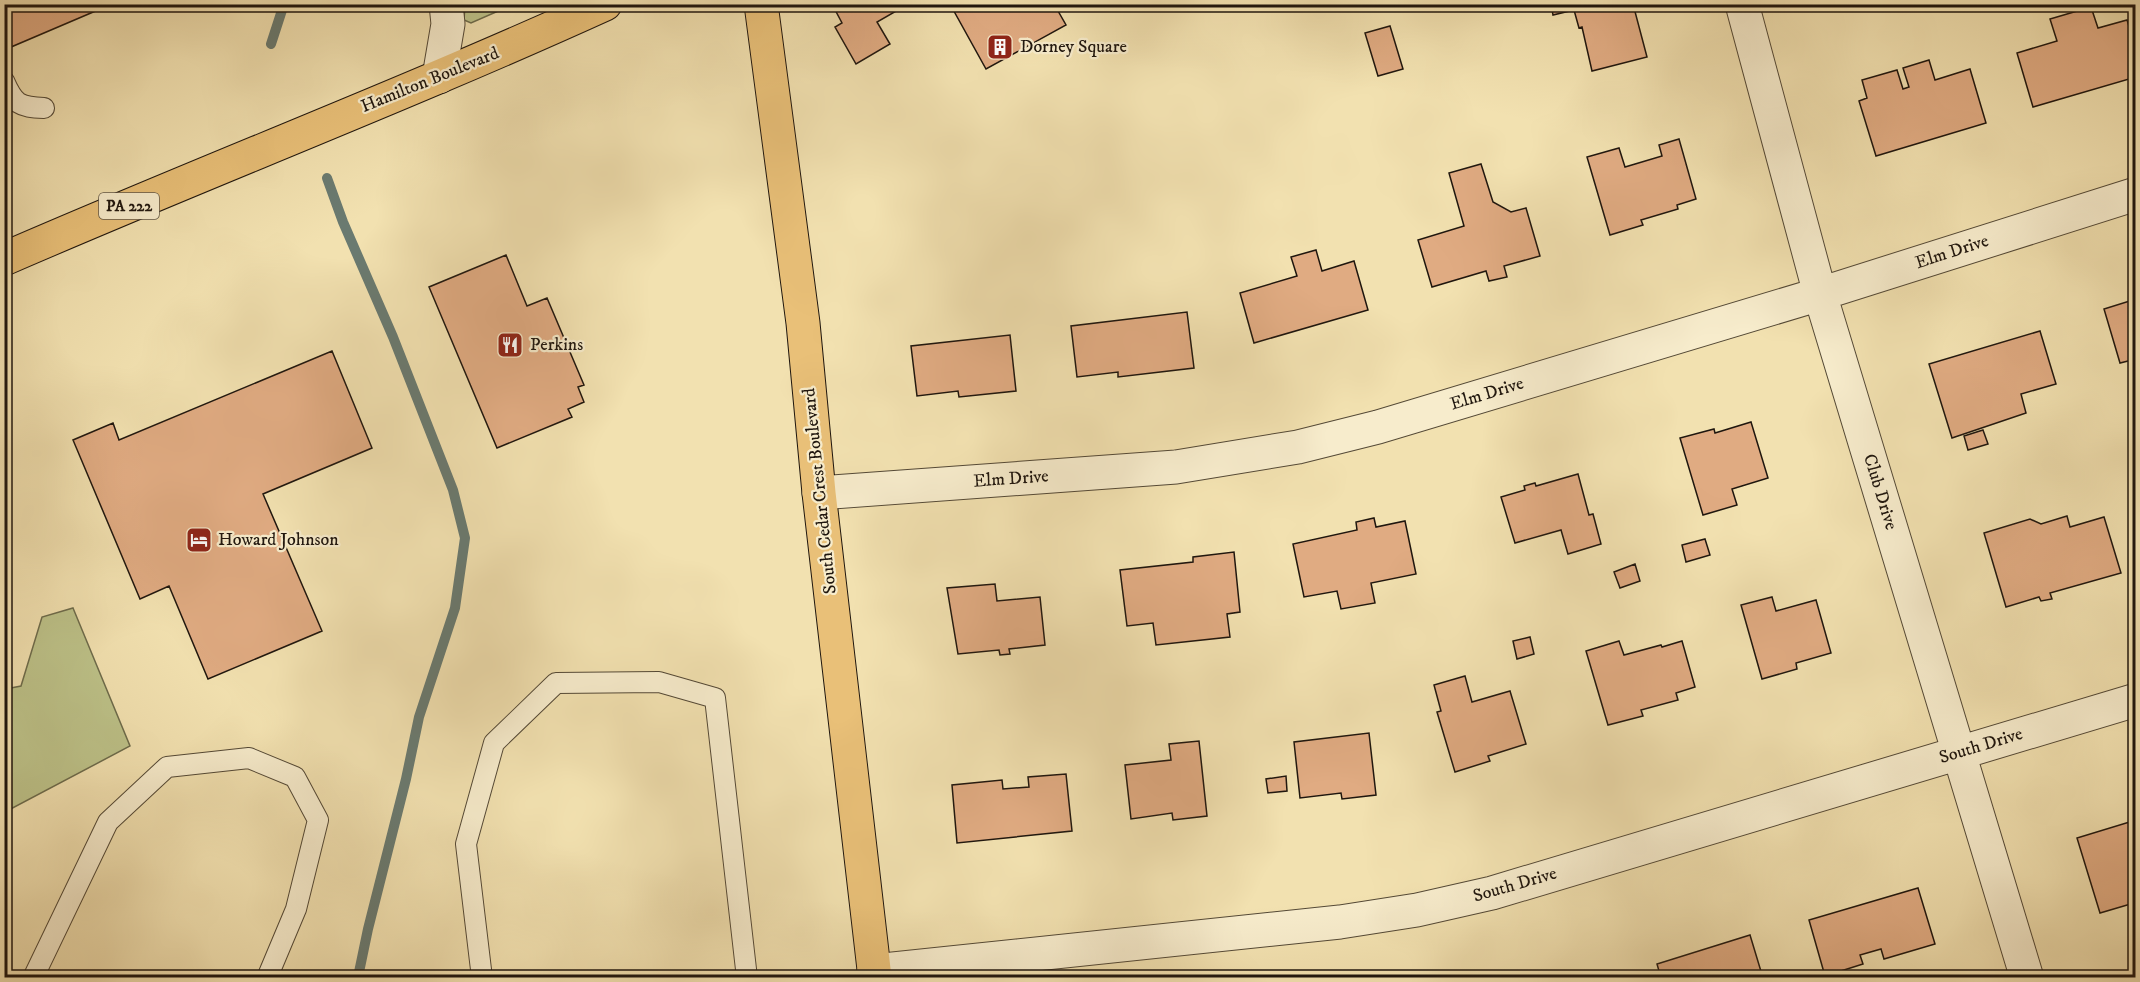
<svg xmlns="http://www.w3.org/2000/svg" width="2140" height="982" font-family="'IM FELL DW Pica',serif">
<rect width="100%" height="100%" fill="#f2e1b0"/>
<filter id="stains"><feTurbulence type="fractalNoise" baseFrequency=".00333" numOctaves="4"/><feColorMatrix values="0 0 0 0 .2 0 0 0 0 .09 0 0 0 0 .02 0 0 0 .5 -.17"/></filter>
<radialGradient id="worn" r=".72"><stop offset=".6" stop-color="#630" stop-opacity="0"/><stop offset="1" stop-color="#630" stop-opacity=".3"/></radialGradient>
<path fill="#bdc289" stroke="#6e6c4c" stroke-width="1.5" d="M465 5H512L471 23 464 20Z
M73 608 130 746 5 812V689L21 686 42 617Z"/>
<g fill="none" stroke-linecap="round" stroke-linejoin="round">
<path stroke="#6a7a70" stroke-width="10" d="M271 44 284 4
M327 178 343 222 393 337 453 490 465 538 455 608 419 717 406 779 368 929 358 977"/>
</g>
<path fill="#e0ab82" stroke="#1f160e" stroke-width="1.5" d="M4 4H112L4 50Z
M832 4H904L905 6 877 22 890 44 856 64 835 27 842 23Z
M950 4H1054L1066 25 986 69Z
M1551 4H1633L1647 57 1592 71 1582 27 1579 28 1574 10 1553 15Z
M1987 4H2008L2009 7 1988 11Z
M2091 7 2098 28 2127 20 2136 49V77L2033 107 2017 53 2057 41 2050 19Z
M1390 26 1403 69 1378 76 1365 33Z
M1929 60 1935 80 1970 69 1986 123 1876 156 1859 101 1867 98 1862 80 1897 70 1903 89 1909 87 1903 68Z
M1679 139 1696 199 1677 205 1678 209 1641 220 1643 225 1610 235 1587 157 1619 148 1625 167 1662 156 1659 145Z
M1481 164 1493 202 1511 212 1526 208 1540 256 1504 266 1507 277 1489 281 1486 271 1432 287 1418 240 1464 226 1449 173Z
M1316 250 1322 271 1354 261 1368 310 1254 343 1240 293 1297 276 1291 257Z
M506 255 527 306 547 298 584 385 578 387 584 402 568 409 572 417 497 448 429 287Z
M2136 299V359L2120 363 2104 309Z
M1187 312 1194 368 1118 377V372L1077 377 1071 326Z
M2040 331 2056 384 2021 394 2026 413 1952 438 1929 364Z
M1010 335 1016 391 959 397 958 391 917 396 911 346Z
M332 351 372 448 263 494 322 631 208 679 169 586 140 599 73 440 113 423 119 440Z
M1751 422 1768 478 1732 489 1737 505 1703 515 1680 438 1714 429 1715 433Z
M1983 430 1988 444 1968 450 1964 436Z
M1578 474 1589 515 1593 514 1601 544 1568 554 1561 530 1515 543 1501 497 1525 490 1524 486 1535 483 1536 486Z
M2067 516 2070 527 2104 517 2121 573 2050 593 2052 599 2041 601 2039 597 2006 607 1984 533 2030 519 2041 524Z
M1374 518 1376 527 1405 521 1416 574 1371 583 1375 603 1341 609 1337 591 1304 597 1293 544 1357 530 1356 522Z
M1705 539 1710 555 1686 562 1682 545Z
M1234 552 1240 612 1227 614 1230 637 1156 645 1153 623 1127 626 1120 570 1193 562V557Z
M1635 564 1640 581 1620 588 1614 572Z
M995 584 997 601 1040 597 1045 645 1009 649 1010 654 1000 655 999 650 958 654 947 588Z
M1772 597 1776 611 1816 600 1831 653 1796 663 1797 669 1762 679 1741 605Z
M1530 637 1534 654 1517 659 1513 641Z
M1619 641 1624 655 1661 645 1662 647 1682 641 1695 687 1676 693 1678 700 1641 710 1643 716 1608 725 1586 651Z
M1465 676 1472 702 1510 691 1526 744 1488 756 1490 761 1455 772 1437 712 1441 711 1434 685Z
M1369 733 1376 795 1342 799 1341 793 1300 798 1294 742Z
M1199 741 1207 816 1173 820 1172 813 1131 819 1125 765 1171 760 1169 744Z
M1066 774 1072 831 957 843 952 785 1002 780 1003 789 1029 787 1028 777Z
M1286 776 1287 791 1268 793 1266 779Z
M2136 820V893L2131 894 2134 903 2100 913 2077 838Z
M1918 888 1935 944 1884 959 1881 949 1860 955 1863 964 1825 976 1809 920Z
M1750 935 1763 978H1661L1657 964Z"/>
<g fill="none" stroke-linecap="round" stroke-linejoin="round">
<g stroke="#544936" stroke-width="22">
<path id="service" d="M4 81C14 104 19 107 44 108
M33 978 108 822 167 767 249 758 295 777 318 820 296 909 267 978
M482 978 466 844 494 743 556 683 659 682 715 698 747 978"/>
</g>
<g stroke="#544936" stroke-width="35">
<path id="minor" d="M1742 4 1820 294 2027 978
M819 493 1176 467 1298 447 1378 427 1820 294 2136 194
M874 971 1340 922 1417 910 1492 893 2136 700"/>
</g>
<g stroke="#544936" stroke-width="35">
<path id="tertiary" d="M439 77 448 24 446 4"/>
</g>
<g stroke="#1f160e" stroke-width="35">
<path id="primary" d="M761 4 803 323 819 493 875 978
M4 259C204 172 407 94 605 4"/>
</g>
<use href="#service" stroke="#f7eccc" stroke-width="20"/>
<use href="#minor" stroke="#f7eccc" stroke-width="33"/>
<use href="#tertiary" stroke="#f7eccc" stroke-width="33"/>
<use href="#primary" stroke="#e9c078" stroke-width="33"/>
</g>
<defs>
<g id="building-square" transform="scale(1.35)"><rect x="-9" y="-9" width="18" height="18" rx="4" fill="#8f2418" stroke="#f7eccc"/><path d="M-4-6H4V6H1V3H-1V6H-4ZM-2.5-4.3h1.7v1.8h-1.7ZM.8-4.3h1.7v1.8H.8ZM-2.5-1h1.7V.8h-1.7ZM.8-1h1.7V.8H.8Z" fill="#fff"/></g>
<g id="restaurant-square" transform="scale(1.35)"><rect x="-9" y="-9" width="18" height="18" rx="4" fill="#8f2418" stroke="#f7eccc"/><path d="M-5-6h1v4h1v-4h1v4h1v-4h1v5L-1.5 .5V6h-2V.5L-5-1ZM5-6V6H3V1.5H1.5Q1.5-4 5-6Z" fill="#fff"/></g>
<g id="hotel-square" transform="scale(1.35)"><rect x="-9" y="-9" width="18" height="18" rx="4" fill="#8f2418" stroke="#f7eccc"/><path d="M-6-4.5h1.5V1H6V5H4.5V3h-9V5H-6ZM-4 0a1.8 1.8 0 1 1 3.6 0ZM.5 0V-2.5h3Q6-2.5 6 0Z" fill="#fff"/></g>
</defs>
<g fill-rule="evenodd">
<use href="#building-square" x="1000" y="47"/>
<use href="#restaurant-square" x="510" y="345"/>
<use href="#hotel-square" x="199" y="540"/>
</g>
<g text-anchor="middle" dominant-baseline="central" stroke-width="4.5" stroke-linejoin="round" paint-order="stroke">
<rect fill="#f7eccc" stroke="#605647" stroke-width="1.5" x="99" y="193" width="60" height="26" rx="4.5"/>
<g font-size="16" font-weight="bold" fill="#1f160e">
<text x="129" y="206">PA 222</text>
</g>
<g font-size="18" fill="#1f160e" stroke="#f7eccc" text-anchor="start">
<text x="1020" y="47">Dorney Square</text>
<text x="530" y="345">Perkins</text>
<text x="218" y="540">Howard Johnson</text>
</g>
<g font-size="18" fill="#1f160e" stroke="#f7eccc">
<text transform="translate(430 80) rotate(-22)">Hamilton Boulevard</text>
<text transform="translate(1952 252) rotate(-18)">Elm Drive</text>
<text transform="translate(1487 394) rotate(-17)">Elm Drive</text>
<text transform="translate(1011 479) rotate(-4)">Elm Drive</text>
<text transform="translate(820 491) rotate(-96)">South Cedar Crest Boulevard</text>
<text transform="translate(1880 492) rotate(73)">Club Drive</text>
<text transform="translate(1981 746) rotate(-17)">South Drive</text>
<text transform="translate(1515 885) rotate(-16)">South Drive</text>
</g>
</g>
<rect width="2140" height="982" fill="none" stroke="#f2e1b0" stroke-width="24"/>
<rect x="6" y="6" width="2128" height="970" fill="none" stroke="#1f160e" stroke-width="3"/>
<rect x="12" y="12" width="2116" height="958" fill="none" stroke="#1f160e" stroke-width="1.5"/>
<rect width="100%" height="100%" filter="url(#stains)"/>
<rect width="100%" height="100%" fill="url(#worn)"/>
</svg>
